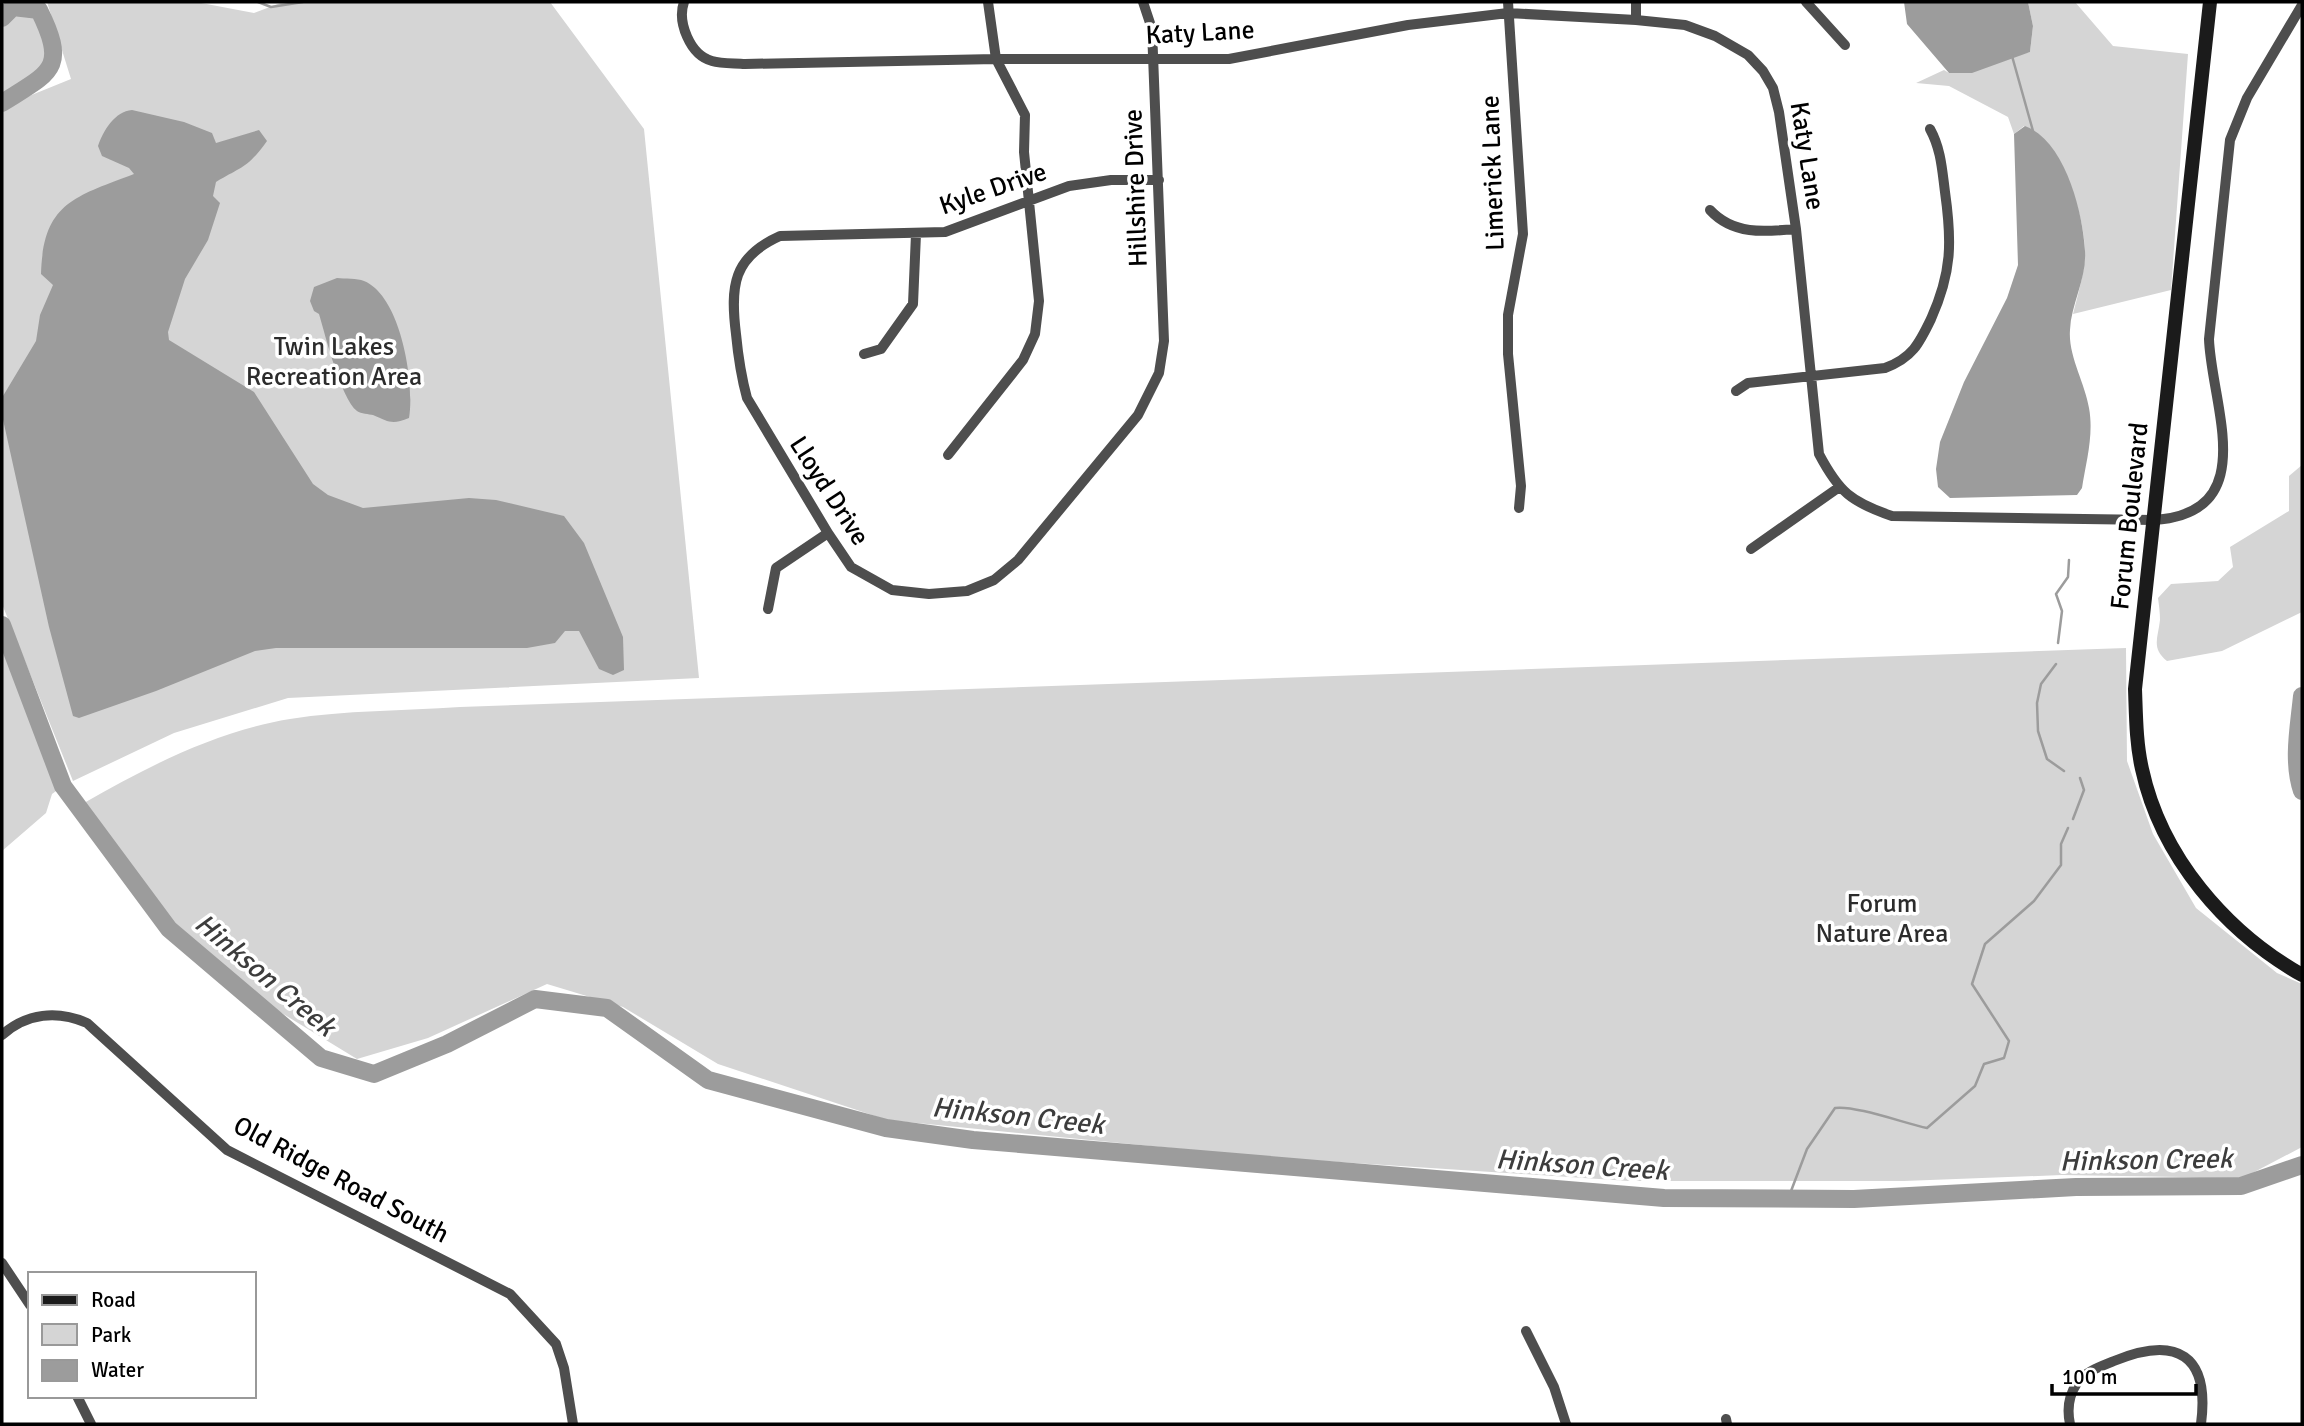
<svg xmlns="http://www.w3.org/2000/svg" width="2304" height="1426" font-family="Signika,sans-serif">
<rect width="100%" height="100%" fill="#fff"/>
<path fill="#d5d5d5" d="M47 2H196L254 13 283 2H550L644 129 699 678 288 698 174 733 73 781 2 604V107L71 79Z
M2028 2H2075L2113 46 2188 54 2171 290 2073 314C2078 294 2084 275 2085 254 2086 218 2061 139 2024 126L2014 134 2008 117 1949 86 1916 83 1944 70 1949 73 2030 52 2033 26Z
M13 7 39 10C68 69 51 72 2 103V18Z
M2302 465V612L2222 651 2167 661C2151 648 2158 638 2160 620 2160 613 2159 605 2158 598L2171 584 2218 581 2233 567 2230 547 2289 511V476Z
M2 625 63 786 52 794 46 813 2 851Z
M2126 648 2127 761 2153 834 2196 908 2277 973 2302 984V1147L2243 1178 2062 1175 1904 1181H1629L1263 1157 887 1120 718 1064 623 1007 547 984 428 1038 357 1059 262 1001 160 917 84 803C149 766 216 731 290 719 345 710 404 711 460 707Z"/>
<path fill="#9c9c9c" d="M1904 2H2028L2033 26 2030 52 1972 73H1949L1907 24Z
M132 110 184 122 212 133 216 143 259 130 267 141C248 168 241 167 216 182L213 196 220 203 208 240 185 279 168 332 169 340 254 392 313 484 328 495 363 508 469 498 496 500 564 516 584 543 623 637 624 670 613 675 599 669 579 631H565L555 643 527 648H276L255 651 156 691 79 718 73 716 49 627 2 415 3 396 36 341 40 315 53 285 41 274C43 203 74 197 134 174L129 168 102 156 98 146C103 131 115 111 132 110Z
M2025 126C2065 141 2083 212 2085 251 2087 278 2071 304 2070 330 2068 356 2085 383 2089 408 2094 435 2086 462 2082 488L2077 495 1950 498 1938 487 1936 469 1940 442 1964 382 2007 298 2018 265 2014 134Z
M337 278C345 279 357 278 364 281 401 296 415 383 409 418 392 425 389 422 373 415 369 414 361 414 357 411 341 399 325 334 319 314L314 311 310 301 314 287Z"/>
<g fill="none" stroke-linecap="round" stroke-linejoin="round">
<path stroke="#9c9c9c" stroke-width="2.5" d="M258 2 271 7 303 2
M2012 56 2033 131
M2058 643 2062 611 2056 594 2068 577 2069 560
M2056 664 2041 684 2037 703 2038 731 2047 759 2064 771
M2073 819 2084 790 2080 778
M1788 1199 1807 1149 1835 1108C1854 1105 1904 1123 1927 1128L1975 1086 1984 1064 2004 1058 2009 1041 1972 984 1985 944 2034 901 2061 865V844L2068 828"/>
<path stroke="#9c9c9c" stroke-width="18" d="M2 18 13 7 39 10C68 69 51 72 2 103
M2 625 63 786 169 929 321 1058 374 1074 447 1044 535 999 607 1008 708 1080 886 1128 973 1140 1664 1198 1854 1199 2076 1187 2241 1186 2302 1165
M2302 696C2299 727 2292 761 2302 791"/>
<path stroke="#4e4e4e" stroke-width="10" d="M684 2C677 22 690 55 712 61 722 64 735 63 745 64L996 59H1229L1408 25 1508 13 1636 20 1685 25 1715 36 1748 55 1763 71 1773 88 1779 112 1796 229 1819 454C1839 492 1851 502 1892 516L2154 520C2263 513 2211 404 2209 339L2230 140 2247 98 2302 5
M1143 2 1152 29 1164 341 1159 373 1138 415 1018 560 994 580 967 591 929 594 892 590 851 567 828 533 747 398C741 376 738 355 736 334 730 286 733 257 780 236L945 232 1069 186 1111 180H1159
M1508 2 1523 234 1508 315V354L1521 486 1519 508
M1636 2V20
M1806 2 1845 45
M1710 210C1733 235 1764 232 1796 229
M864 354 881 349 913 304 916 234
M1736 391 1748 383 1885 368C1912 358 1919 344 1931 319 1952 272 1952 242 1945 192 1942 169 1941 149 1930 129
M948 455 1023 360 1035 334 1039 301 1024 152 1025 115 996 59 988 2
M1751 549 1838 488
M768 609 776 568 828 533
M2 1035C27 1013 57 1010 87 1023L227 1150 510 1294 556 1344 564 1368 573 1424
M2 1263 30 1305
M1526 1331 1554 1387 1566 1424
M77 1396 91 1424
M1726 1419 1727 1424
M2070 1424C2067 1410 2069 1395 2077 1383 2086 1371 2102 1366 2114 1361 2177 1335 2210 1355 2201 1424"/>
<path stroke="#1b1b1b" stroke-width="14" d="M2210 2 2135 689C2136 715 2136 743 2142 769 2161 857 2226 932 2302 975"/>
</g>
<g text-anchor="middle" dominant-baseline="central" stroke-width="7" stroke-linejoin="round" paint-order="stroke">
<g font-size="26" fill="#000" stroke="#fff">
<text transform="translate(1200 33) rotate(-3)">Katy Lane</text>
<text transform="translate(1807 156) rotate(81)">Katy Lane</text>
<text transform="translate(1493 173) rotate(-92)">Limerick Lane</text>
<text transform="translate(1136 188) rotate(-92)">Hillshire Drive</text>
<text transform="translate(993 189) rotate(-19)">Kyle Drive</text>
<text transform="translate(829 491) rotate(57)">Lloyd Drive</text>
<text transform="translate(2130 516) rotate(-84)">Forum Boulevard</text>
<text transform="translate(341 1180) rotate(28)">Old Ridge Road South</text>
</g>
<g font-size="26" fill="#2c2c2c" stroke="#fff">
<text x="334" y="347">Twin Lakes<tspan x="334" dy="30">Recreation Area</tspan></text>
<text x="1882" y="904">Forum<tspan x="1882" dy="30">Nature Area</tspan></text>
</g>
<g font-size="28" font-style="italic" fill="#3d3d3d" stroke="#fff">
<text transform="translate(265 975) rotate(40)">Hinkson Creek</text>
<text transform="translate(1018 1116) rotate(6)">Hinkson Creek</text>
<text transform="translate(2146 1160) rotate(-1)">Hinkson Creek</text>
<text transform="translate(1582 1165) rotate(4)">Hinkson Creek</text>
</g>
</g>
<rect width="2304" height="1426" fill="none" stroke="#000000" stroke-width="7"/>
<rect x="28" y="1272" width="228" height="126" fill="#ffffff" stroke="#999999" stroke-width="2"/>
<rect x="42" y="1295" width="35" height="10" fill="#1b1b1b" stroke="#999999" stroke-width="2"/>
<text x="91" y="1307" font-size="21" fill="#000000">Road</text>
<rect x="42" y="1324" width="35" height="21" fill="#d5d5d5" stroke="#999999" stroke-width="2"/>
<text x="91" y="1342" font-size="21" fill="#000000">Park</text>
<rect x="42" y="1360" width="35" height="21" fill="#9c9c9c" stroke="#999999" stroke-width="2"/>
<text x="91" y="1377" font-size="21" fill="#000000">Water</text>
<path d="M2052 1384v10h144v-10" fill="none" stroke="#000000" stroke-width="3.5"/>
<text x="2062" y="1384" font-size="21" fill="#000000" stroke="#ffffff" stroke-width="5" paint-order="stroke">100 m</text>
</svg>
